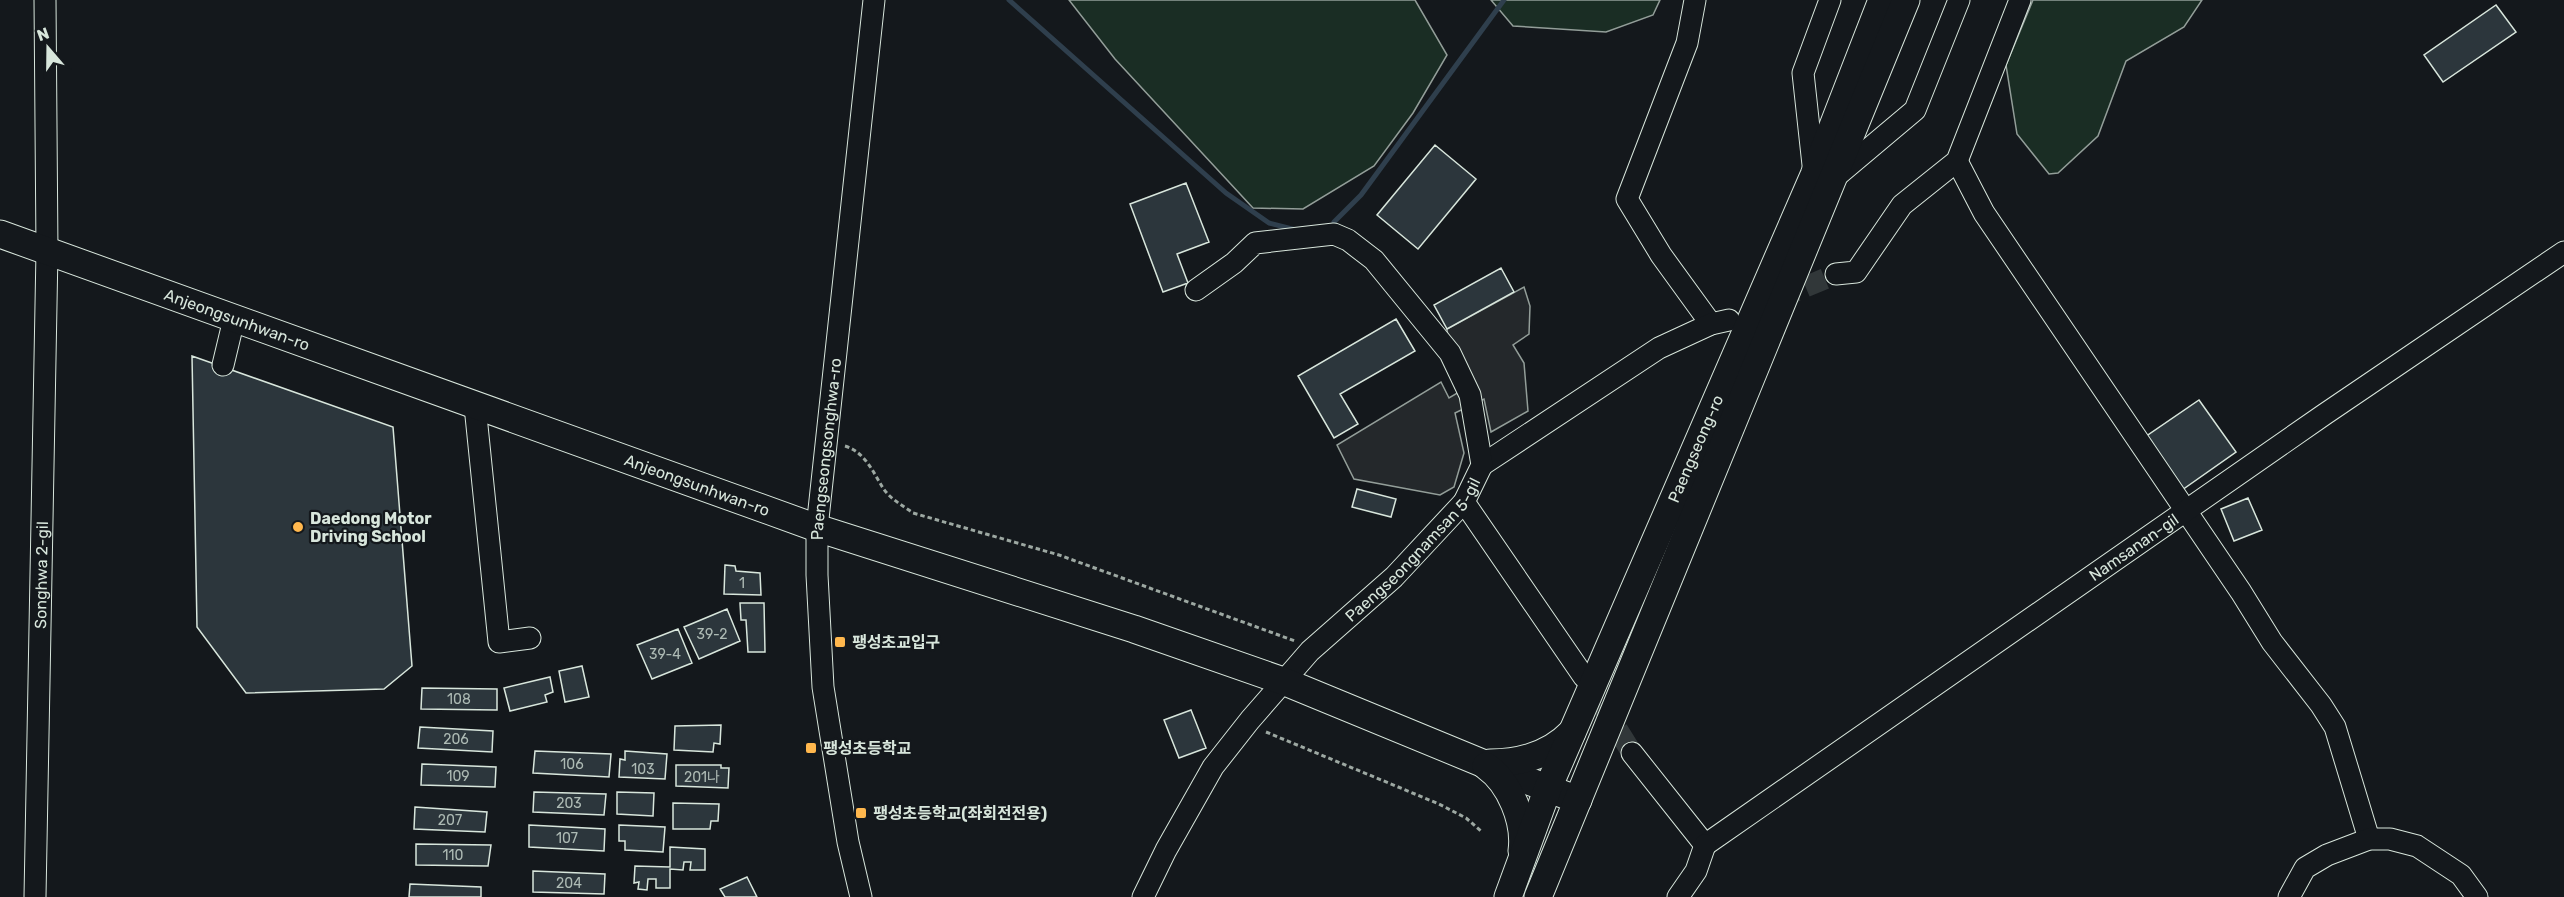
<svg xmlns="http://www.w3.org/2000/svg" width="2564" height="897" font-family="Rubik,'Noto Sans KR',sans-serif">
<rect width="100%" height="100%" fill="#14181c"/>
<path fill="#1a2d24" stroke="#939e99" stroke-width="1.5" d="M1069 0H1415L1447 55 1413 113 1374 166 1303 209 1253 208 1115 59Z
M1491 0H1660L1653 15 1606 32 1513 26Z
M2033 0H2202L2184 27 2126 61 2098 136 2058 173 2049 174 2017 134 2006 65Z"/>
<path fill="#24282b" stroke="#939e99" stroke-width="1.5" d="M1524 287 1530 306 1529 334 1513 345 1524 363 1528 411 1491 432 1484 399 1455 413 1464 453 1454 487 1440 495 1354 479 1337 445 1441 382 1449 398 1466 388 1450 353 1447 329Z"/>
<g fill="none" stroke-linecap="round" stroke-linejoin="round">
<path stroke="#2f3f4d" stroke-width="5" d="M1009 0 1226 193 1269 223 1296 230
M1334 222 1361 195 1504 0"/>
</g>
<path fill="#2c363c" stroke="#d8e6dc" stroke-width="1.5" d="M2496 5 2516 32 2443 82 2424 55Z
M1435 145 1476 179 1418 249 1377 215Z
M1186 183 1209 242 1177 254 1188 283 1163 292 1130 204Z
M1501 268 1514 292 1447 329 1434 305Z
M1396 319 1415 351 1340 394 1358 424 1334 438 1298 376Z
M192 356 393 427 412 666 384 689 246 693 197 627Z
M2199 400 2236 452 2182 490 2145 437Z
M1357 489 1396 499 1391 517 1352 507Z
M2248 498 2262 530 2234 541 2221 509Z
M725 565 735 566 736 571 760 573 761 595 724 594Z
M740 603H764L765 652H748L746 620H741Z
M727 609 740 641 699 659 684 627Z
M678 629 692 663 652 679 637 645Z
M582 666 589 697 565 702 559 671Z
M550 677 553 692 545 695 547 702 510 711 504 688Z
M422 688 497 689V710L421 709Z
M1191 710 1206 748 1179 758 1164 720Z
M721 725 720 744 714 743 713 752 674 750 675 726Z
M420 727 493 731 492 752 418 748Z
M535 751 611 754 609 777 533 773Z
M625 751 667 754 665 779 619 777 620 759 625 760Z
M422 764 496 767 495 787 421 785Z
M676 765H721V768H729L728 788 676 786Z
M534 792 606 794 604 815 533 812Z
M617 792 654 793 653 816 617 814Z
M673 803 719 804 718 821H711L710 829H673Z
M415 807 487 812 485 832 414 829Z
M529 825 605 829 604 851 529 847Z
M619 825 665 827 663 852 625 850V841H619Z
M416 844 491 845 488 866 416 865Z
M670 847 705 849V870H690L691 862H684L683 870 670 869V888H656V879H648L647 890 638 889 639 882 634 883 635 866 670 867Z
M533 871 605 874 604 894 533 892Z
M747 877 757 897H725L720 889Z
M410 884 481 887V897H409Z"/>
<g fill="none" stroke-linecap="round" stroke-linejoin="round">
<path stroke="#313739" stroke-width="21" stroke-dasharray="21 10" stroke-linecap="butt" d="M1777 299 1836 274
M1585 677 1632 753"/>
<g stroke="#d8e6dc" stroke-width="23">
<g id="minor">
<path d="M1695 0 1687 43 1627 199 1661 255 1711 324"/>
<path d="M1957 161 1984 213 2241 592 2272 642 2321 705 2335 727 2369 839"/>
<path d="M1814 174 1803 73 1830 0"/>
<path d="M1833 179 1915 110 1959 0"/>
<path d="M1836 274 1856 272 1902 205 1957 161 2020 0"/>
<path d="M223 365 234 319"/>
<path d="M475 406 499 642 530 638"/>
<path d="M1482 465 1659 348 1711 324 1729 320"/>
<path d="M1464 502 1584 677"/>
<path d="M1632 753 1705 845"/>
<path id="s1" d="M1705 845 2325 414 2564 252"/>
<path id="s2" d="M35 897 47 251 45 0"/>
<path id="s3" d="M861 897 848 842 823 687 817 575V528L874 0"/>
<path id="s4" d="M1143 897 1166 850 1213 767 1250 720 1310 651 1394 577 1464 502 1482 465 1470 395 1450 353 1374 260 1348 240 1334 234 1255 243 1234 263 1196 290"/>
<path d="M1678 897 1696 871 1705 845"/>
<path d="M2289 897 2305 868 2327 855 2369 839H2390L2417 846 2461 875 2477 897"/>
</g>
</g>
<g stroke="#d8e6dc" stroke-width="29">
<g id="major">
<path id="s5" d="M0 234 817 528 1134 629 1283 681 1482 763 1578 800"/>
<path d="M1490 763C1521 763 1550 755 1572 732"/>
<path d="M1486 766C1510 783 1526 821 1522 851"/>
<path id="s6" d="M1508 897 1548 788 1814 175 1882 0"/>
<path d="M1538 897 1906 0"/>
</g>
</g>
<path stroke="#9da8a2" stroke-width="3" stroke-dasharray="4.5 3" stroke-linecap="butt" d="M845 446C865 452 873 472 883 488 890 499 902 505 913 513L1059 555 1295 641
M1266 732 1439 804 1466 818 1481 831"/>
<use href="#minor" stroke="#14181c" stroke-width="21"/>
<use href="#major" stroke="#14181c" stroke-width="27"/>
</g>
<g fill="#ffb74d" stroke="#14181c" stroke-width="2">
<circle cx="298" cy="527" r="6"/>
<rect x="834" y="636" width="12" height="12" rx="3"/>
<rect x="805" y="742" width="12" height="12" rx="3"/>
<rect x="855" y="807" width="12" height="12" rx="3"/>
</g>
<g text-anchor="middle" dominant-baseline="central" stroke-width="4.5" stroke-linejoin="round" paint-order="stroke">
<g font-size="14" fill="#adbab4">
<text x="742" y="583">1</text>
<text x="712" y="634">39-2</text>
<text x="665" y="654">39-4</text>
<text x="459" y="699">108</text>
<text x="456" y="739">206</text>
<text x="572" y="764">106</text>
<text x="643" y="769">103</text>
<text x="458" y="776">109</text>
<text x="702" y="777">201나</text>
<text x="569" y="803">203</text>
<text x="450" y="820">207</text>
<text x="567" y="838">107</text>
<text x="453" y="855">110</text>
<text x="569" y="883">204</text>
</g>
<g font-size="16" fill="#d8e6dc" stroke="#14181c">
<text stroke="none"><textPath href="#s5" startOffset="252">Anjeongsunhwan-ro</textPath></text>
<text stroke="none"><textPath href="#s3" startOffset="452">Paengseongsonghwa-ro</textPath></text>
<text stroke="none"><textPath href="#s6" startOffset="486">Paengseong-ro</textPath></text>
<text stroke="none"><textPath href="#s5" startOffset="741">Anjeongsunhwan-ro</textPath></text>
<text stroke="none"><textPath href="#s4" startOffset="444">Paengseongnamsan 5-gil</textPath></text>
<text stroke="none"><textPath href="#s1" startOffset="522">Namsanan-gil</textPath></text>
<text stroke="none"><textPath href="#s2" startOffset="322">Songhwa 2-gil</textPath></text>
</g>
<g font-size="16" font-weight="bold" fill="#d8e6dc" stroke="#14181c" text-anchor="start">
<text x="310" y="518">Daedong Motor<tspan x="310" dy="18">Driving School</tspan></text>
<text x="852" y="642">팽성초교입구</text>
<text x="823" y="748">팽성초등학교</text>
<text x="873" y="813">팽성초등학교(좌회전전용)</text>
</g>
</g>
<g transform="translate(48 48) rotate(340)" stroke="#14181c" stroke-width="4.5" paint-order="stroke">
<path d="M0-4.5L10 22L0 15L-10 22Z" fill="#d8e6dc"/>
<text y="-9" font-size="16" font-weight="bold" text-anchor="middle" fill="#d8e6dc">N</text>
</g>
</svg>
